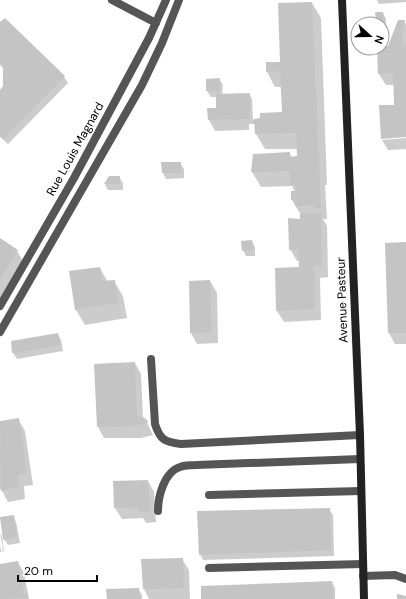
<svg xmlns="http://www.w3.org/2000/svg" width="406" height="599" font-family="'DM Sans',sans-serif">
<rect width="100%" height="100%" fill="#fff"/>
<path fill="#0003" d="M377 0H406V2L379 4Z
M312 3 321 18 327 185H325L327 219H323L327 226 328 277 320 278 321 320 284 322 277 311 300 268 299 261H297L290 249 301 220V215L292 200 295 192 292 186 261 187 252 172 289 153 292 157H298V149H265L256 134 255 124H249V130L215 131 209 120 217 109V97H211L207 91 219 79 223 85 222 95 249 94 252 99 253 120 261 119 283 113 282 87H275L267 72 281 63Z
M376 13H383L386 19V26L382 27V24H379L377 21Z
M404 21 406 24V136L382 138V139V138L395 106V85H386L379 74 378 48 389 47Z
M0 24 64 77 68 83 8 144 0 137V91L4 87V69L0 65Z
M406 138V149L388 150 382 140Z
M180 163 184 169V178L166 179 163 173Z
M110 177H119L123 183V190H108L105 185Z
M0 240 17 251 26 266 0 310Z
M252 241 255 247V256H246L243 250Z
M406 243V344H395L389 333Z
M100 268 108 282 114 281 123 296 127 318 85 325 76 310Z
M210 281 217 293 218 343 197 344 191 333Z
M58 334 61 340 63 351 17 359 13 353 12 342Z
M135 363 141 374 143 418 146 421 153 435 141 438H104L98 427Z
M18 419 25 431 33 485 24 486 25 499 8 502 1 489 0 490V422Z
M148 481 154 492 156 522 146 523 143 518 122 519 115 508Z
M329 509 333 515 334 556 203 560 200 554Z
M13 516 16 522 20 543 8 545 4 539Z
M0 533 2 537 4 551 0 552V544L1 551 3 550Z
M182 559 189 570 190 599H149L144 589 143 560Z
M18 562 24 573 29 599H0V565Z
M332 582 335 588V599H202Z
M139 590 142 595V599H108Z"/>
<path fill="#c4c4c4" d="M312 2 321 208H314V205L295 206 294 200H291V191H296L295 185H290V171L251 172 253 154 290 152V157L297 156 296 133 255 134 254 119 260 118V113L282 112 280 71 266 72V62H280L278 3Z
M375 12H383L384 21H376Z
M5 18 65 76 4 139 0 136V90L3 86V66L0 63V22Z
M398 20H405L402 32 403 45H406V137L381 139 379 105H394L393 73 378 74 377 48 388 46Z
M220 78V91H206V79Z
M250 93V119L208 120 207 108H216V94Z
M161 162H181V173H162Z
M109 176H120V184H104Z
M321 213 322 266H314L315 309 276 311 275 268 299 267 298 250H289L288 218 300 219V214Z
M0 238 18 250 0 280Z
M252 240 253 250 242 251 241 241Z
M406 242V333H388L385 243Z
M100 267 102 281 115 280 118 303 75 310 69 271Z
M210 280 212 332 190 333 189 281Z
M58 333 60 345 12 353 11 341Z
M135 362 137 416 143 417 147 420 148 423 134 426 97 427 94 364Z
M19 418 27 473 18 475 19 487 1 491 0 421Z
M148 480 150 511 139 512V507L114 508 113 481Z
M330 508 331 550 199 555 197 511Z
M14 515 17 537 3 540 0 517Z
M183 558 184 588 143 589 141 559Z
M18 561 24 593H27L28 598 0 599V564Z
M332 581 333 599H201V586Z
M139 588 140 599H107L106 589Z
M397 594 406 596V599H397Z"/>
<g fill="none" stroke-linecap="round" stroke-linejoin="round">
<path stroke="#555" stroke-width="8" d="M112 0 156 23
M0 332 142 85 162 43 179 0
M151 359 155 424C160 440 165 442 181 444L360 435
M209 495 361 491
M158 511C158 497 164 472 180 467 185 465 191 465 196 465L360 459
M209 568 363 564
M363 576 395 575 406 579"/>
<path stroke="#555" stroke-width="8" d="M0 306 74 178 149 38 166 0"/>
<path stroke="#222" stroke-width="8" d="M342 0 360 435 364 599"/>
</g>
<g text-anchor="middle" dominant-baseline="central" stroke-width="3" stroke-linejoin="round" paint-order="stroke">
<g font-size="12" fill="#000" stroke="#fff">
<text transform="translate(75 149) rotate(-61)">Rue Louis Magnard</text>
<text transform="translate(342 300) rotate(-92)">Avenue Pasteur</text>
</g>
</g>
<g transform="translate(370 36) rotate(111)"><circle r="19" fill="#ffffff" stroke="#999999"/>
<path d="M0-3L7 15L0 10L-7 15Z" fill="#000000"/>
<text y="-6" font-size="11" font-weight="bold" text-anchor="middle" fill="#000000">N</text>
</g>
<path d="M18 575v6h79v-6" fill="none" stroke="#000000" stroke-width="2"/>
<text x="24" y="575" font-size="12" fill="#000000" stroke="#ffffff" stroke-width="3" paint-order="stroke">20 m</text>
</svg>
